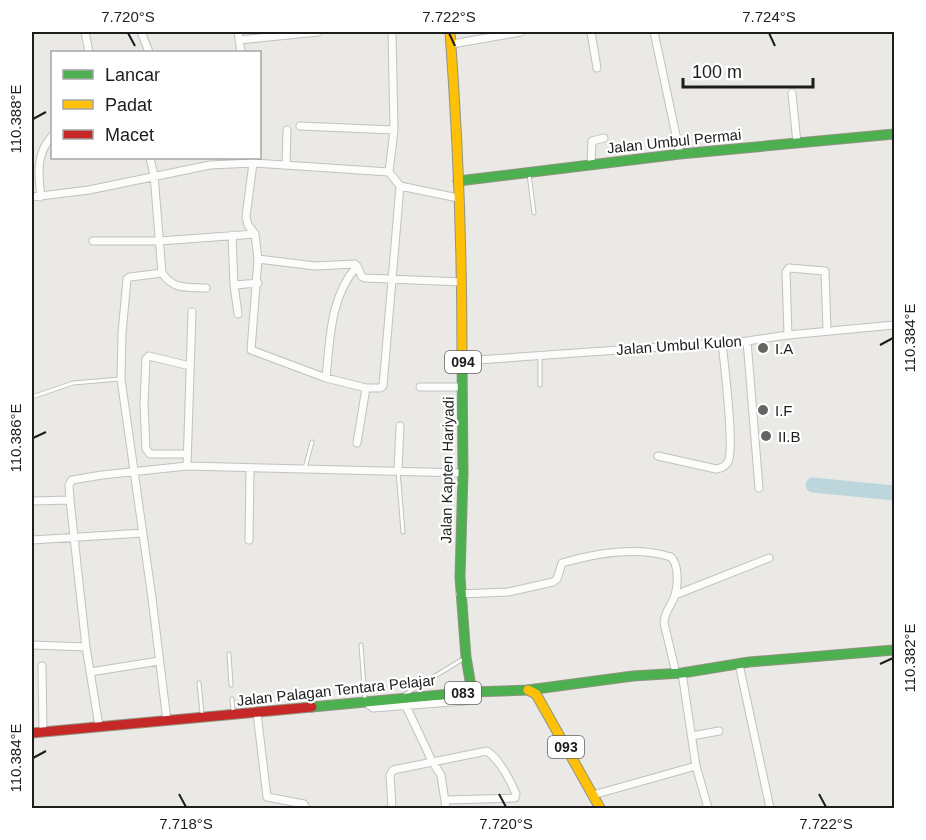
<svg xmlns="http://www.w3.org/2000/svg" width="926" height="840" font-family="Arial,sans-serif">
<rect width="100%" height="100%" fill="#ebe9e6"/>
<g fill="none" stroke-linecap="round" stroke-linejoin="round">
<path stroke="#bdd6dc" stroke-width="15" d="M813 485 894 493"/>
<g stroke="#c2c1c0" stroke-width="5">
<path id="lane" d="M529 174 534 213
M540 357V385
M32 397 73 383 120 379
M305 468 312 442
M398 471 403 532
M361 645 365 700
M229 654 231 685
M199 683 202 713
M404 695 463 659
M232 699 233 710"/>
</g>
<g stroke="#c2c1c0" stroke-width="9">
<path id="street" d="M85 32 89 52
M141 32 149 52
M238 32 241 52
M591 32 597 68
M654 32 680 154
M239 40 318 32
M452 44 521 32
M792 93 797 143
M300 126 394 130
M150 158 154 175 162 273 130 277 127 279 122 333 121 379 152 598 167 721
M252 158 253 163 246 217 248 225 255 234 258 259 251 350 326 378 366 388H380L383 386 400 186
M286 165 287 130
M591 165 592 141 604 138
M389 172 394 130 392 32
M32 197 89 190 210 165 253 163 389 172 400 186 458 198
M41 197C38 174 36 154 52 136
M232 235 234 285 238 314
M93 241H160L255 234
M258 259 315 266 355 264 357 266 362 277 365 278 461 282
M162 273C174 290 186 287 206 288
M234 285 258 283
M788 335 786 272 789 268 825 271 827 331
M747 341 759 488
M463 361 747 341 788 335 894 325
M326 378C330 338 330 297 357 266
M420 387H463
M357 443 366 388
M187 454H150L146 449 144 404 146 359 149 356 190 366
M658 456 716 469C721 468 725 467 728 462 735 448 724 363 722 342
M187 466 192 312
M398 470 400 426
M70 500 86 647 99 726
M32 501 70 500 69 485 72 480 102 475 187 466 463 473
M32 540 143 533
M249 540 250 469
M460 594 508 592 553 582 557 579 562 563C596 553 637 546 671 557 679 565 678 585 675 595 672 605 664 612 664 623L676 673
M675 595 769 558
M32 645 86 647
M739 664 770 808
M42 666 43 732
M90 672 159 661
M682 673 696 766 708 808
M365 702 373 708 465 701
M406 706 432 761 441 775 446 808
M257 713 267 797 304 804 306 808
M692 736 719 731
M593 795 696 766
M392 808 390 775 393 770 487 751C500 760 510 780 516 794L515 798 445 800"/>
</g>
<g stroke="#929380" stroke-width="11">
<path id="fast" d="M458 181 680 154 894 134
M462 355 463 473 460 577 466 657 472 692
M312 707 472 692 528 690 633 676 682 673 749 662 894 650"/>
</g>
<g stroke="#929380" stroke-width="11">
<path id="slow" d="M450 32C458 139 462 248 462 355
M528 690 536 694 600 808"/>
</g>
<g stroke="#929380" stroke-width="11">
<path id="jam" d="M32 733 312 707"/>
</g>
<use href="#lane" stroke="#fcfcfb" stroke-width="3"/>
<use href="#street" stroke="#fcfcfb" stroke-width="7"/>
<use href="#fast" stroke="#4caf50" stroke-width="9"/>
<use href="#slow" stroke="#ffc107" stroke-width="9"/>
<use href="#jam" stroke="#c62828" stroke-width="9"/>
</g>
<path fill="none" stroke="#1d1d1d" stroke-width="2" d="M128 33 135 46M449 33 455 46M769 33 775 46M33 119 46 112M880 345 893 338M33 438 46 432M880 664 893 658M33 758 46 751M179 794 186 807M499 794 506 807M819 794 826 807"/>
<g fill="#656463" stroke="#fff" stroke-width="2">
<circle cx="763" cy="348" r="6"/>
<circle cx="763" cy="410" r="6"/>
<circle cx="766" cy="436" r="6"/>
</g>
<g text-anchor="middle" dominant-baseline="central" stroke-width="4.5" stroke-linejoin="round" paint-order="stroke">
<g fill="#fff" stroke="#616161" stroke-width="1.5">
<rect x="445" y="351" width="36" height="22" rx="4.5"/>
<rect x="445" y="682" width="36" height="22" rx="4.5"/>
<rect x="548" y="736" width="36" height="22" rx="4.5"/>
</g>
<g font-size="14" font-weight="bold" fill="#1d1d1d">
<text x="463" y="362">094</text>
<text x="463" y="693">083</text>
<text x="566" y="747">093</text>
</g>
<g font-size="15" fill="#1d1d1d" stroke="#fff">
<text transform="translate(674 141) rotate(-6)">Jalan Umbul Permai</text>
<text transform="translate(679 345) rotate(-4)">Jalan Umbul Kulon</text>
<text transform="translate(447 470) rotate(-89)">Jalan Kapten Hariyadi</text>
<text transform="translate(336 690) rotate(-6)">Jalan Palagan Tentara Pelajar</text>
</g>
<g font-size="15" fill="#1d1d1d" stroke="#fff" text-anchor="start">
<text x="775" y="348">I.A</text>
<text x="775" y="410">I.F</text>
<text x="778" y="436">II.B</text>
</g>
</g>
<rect width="926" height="840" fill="none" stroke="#ffffff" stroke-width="66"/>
<rect x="51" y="51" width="210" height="108" fill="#ffffff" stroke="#a5a5a5" stroke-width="1.5"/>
<rect x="63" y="70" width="30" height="9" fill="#4caf50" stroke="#a5a5a5" stroke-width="1.5"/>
<text x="105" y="81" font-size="18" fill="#1d1d1d">Lancar</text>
<rect x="63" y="100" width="30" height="9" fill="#ffc107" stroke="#a5a5a5" stroke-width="1.5"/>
<text x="105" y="111" font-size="18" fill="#1d1d1d">Padat</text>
<rect x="63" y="130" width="30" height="9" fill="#c62828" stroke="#a5a5a5" stroke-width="1.5"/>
<text x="105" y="141" font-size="18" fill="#1d1d1d">Macet</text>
<path d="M683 78v9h130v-9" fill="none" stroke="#1d1d1d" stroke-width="3"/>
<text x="692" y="78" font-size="18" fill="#1d1d1d" stroke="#ffffff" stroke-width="4.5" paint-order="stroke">100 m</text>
<rect x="33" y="33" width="860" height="774" fill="none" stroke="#1d1d1d" stroke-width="2"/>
<g font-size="15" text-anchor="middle" fill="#1d1d1d">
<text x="128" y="22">7.720°S</text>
<text x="449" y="22">7.722°S</text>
<text x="769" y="22">7.724°S</text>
<text transform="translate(16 119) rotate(-90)" y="5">110.388°E</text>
<text transform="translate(910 338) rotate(-90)" y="5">110.384°E</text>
<text transform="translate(16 438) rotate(-90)" y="5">110.386°E</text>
<text transform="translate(910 658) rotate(-90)" y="5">110.382°E</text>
<text transform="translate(16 758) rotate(-90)" y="5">110.384°E</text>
<text x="186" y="829">7.718°S</text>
<text x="506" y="829">7.720°S</text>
<text x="826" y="829">7.722°S</text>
</g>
</svg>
